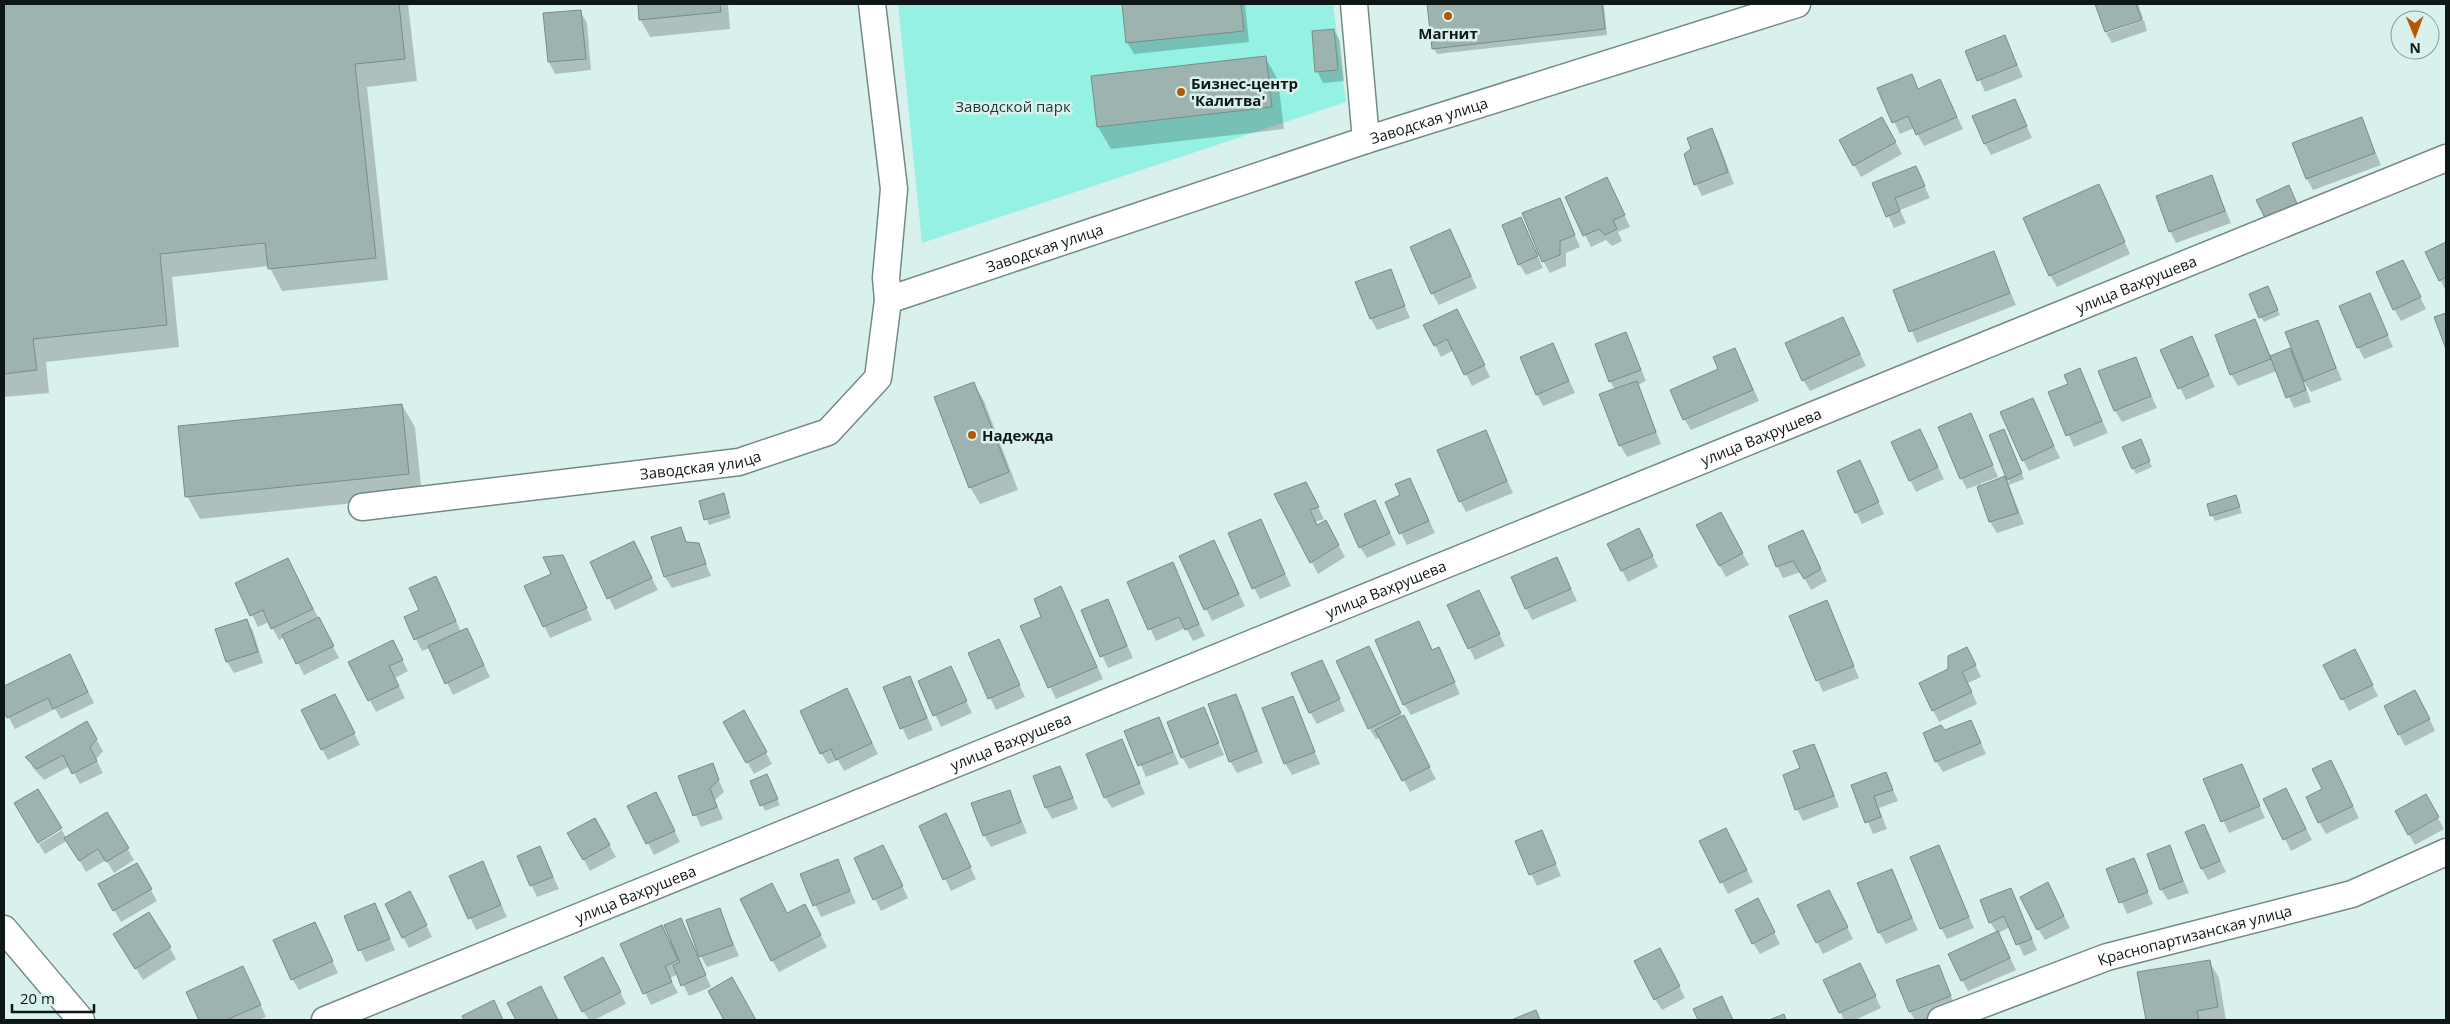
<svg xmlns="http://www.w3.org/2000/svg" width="2450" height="1024" font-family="'Open Sans',sans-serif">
<rect width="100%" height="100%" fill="#d9f1ed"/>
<path fill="#94f1e3" d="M898 4H1333L1346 102 922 243Z"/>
<path fill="#0003" d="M4 4H408L417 81 367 87 388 280 282 291 269 266 172 277 179 347 46 362 49 393 4 397Z
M639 4H728L730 29 650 37 640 19Z
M1123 4H1245L1249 42 1134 54 1127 42Z
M1428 4H1604L1607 35 1437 54 1434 49Z
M2096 4H2138L2143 18 2106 32Z
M580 11 587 23 591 70 555 74 549 62 544 14Z
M2144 20 2147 31 2112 43 2106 33Z
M1334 30 1340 41 1344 81 1323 83 1317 71Z
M2004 36 2023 77 1985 92 1967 52Z
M1265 57 1278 80 1284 129 1111 149 1098 127Z
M1911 75 1919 90 1940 80 1963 129 1924 146 1914 128 1900 134 1878 89Z
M2015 100 2032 138 1991 155 1985 144Z
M1882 118 1902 154 1861 177 1841 141Z
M2361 119 2381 165 2313 190 2307 179Z
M1712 130 1718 141 1734 184 1702 196 1696 184Z
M1916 167 1930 198 1900 210 1906 223 1894 228 1874 184Z
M2212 177 2231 223 2176 243 2170 231Z
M1613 190 1630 227 1618 232 1622 241 1612 246 1606 240 1591 247 1567 197Z
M2105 197 2130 254 2057 287 2050 275Z
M1560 200 1580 247 1566 253V266L1550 273 1543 261Z
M1521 219 1543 268 1526 275 1519 264Z
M1450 230 1477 288 1439 305 1432 293Z
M2446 244V291L2426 253Z
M1993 253 2016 305 1917 343 1895 291Z
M2403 261 2426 309 2401 321 2394 309Z
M1390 270 1410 318 1377 330 1371 319Z
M2270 293 2280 315 2264 322 2261 317Z
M2370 295 2393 347 2364 359 2358 347Z
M2255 320 2271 357 2293 349 2317 322 2342 380 2311 392 2304 382 2311 402 2294 408 2277 371 2238 386 2231 374Z
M1463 322 1490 377 1472 386 1454 350 1441 357 1435 345Z
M1849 330 1866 366 1810 391 1803 380Z
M1626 333 1646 381 1638 385 1661 444 1627 457 1620 445 1615 390 1610 381Z
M2191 337 2215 387 2186 400 2162 350Z
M1553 345 1575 393 1543 406 1537 394Z
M1735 349 1759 401 1691 430 1684 419Z
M2135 358 2157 408 2122 422 2115 411Z
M2079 369 2108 433 2074 447 2050 393 2070 384Z
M974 384 984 401 1018 490 980 504 970 487Z
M2032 400 2060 458 2029 471 2023 460Z
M402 405 415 427 422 496 200 519 187 496Z
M1971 415 1998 477 1980 484 1981 486 2005 478 2010 483 1991 435 2004 431 2007 436 2024 479 2009 485 2024 524 1997 533 1990 522 1978 485 1967 489 1961 478Z
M1920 430 1944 479 1916 492 1910 480Z
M1485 432 1513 493 1466 512 1460 501Z
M2143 446 2152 467 2136 474 2133 468Z
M1860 462 1884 514 1862 524 1856 512Z
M1416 491 1435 533 1407 545 1386 503Z
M723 495 731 518 709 525 700 501Z
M1276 495H1312L1324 519 1315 522 1317 526 1332 533 1345 557 1318 574Z
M2236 496 2242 513 2215 521 2212 515Z
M1375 502 1396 545 1367 558 1360 547Z
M1260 520 1291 586 1260 599 1254 588Z
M1727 525 1749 565 1726 577 1698 526Z
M680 529 688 544H698L711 576 672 588 665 577 653 538Z
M1803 531 1827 581 1811 590 1801 572 1783 578 1777 566Z
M1645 541 1658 567 1628 582 1609 545Z
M1214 542 1245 606 1212 621 1181 557Z
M634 543 658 590 615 610 591 563Z
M288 559 339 658 304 675 285 637 279 640 269 622 258 627 236 583Z
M1557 559 1577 601 1532 620 1526 608Z
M1172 564 1205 636 1193 641 1186 628 1156 641 1129 582Z
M569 568 592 620 550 638 526 587Z
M1061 588 1103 679 1056 699 1022 627 1043 617Z
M442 589 461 632 467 630 490 677 453 695 430 648 422 651 416 639 421 611Z
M1108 600 1133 658 1108 668 1082 611Z
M1826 602 1859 678 1823 692 1790 616Z
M1485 603 1505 646 1475 660 1449 605Z
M246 620 253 631 263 663 234 673 227 662 216 629Z
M1419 623 1433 651 1439 648 1460 694 1411 715 1404 704Z
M998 640 1025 697 996 710 969 654Z
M399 653 408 671 395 678 405 698 376 712 350 663Z
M70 655 94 703 61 719 55 709 15 729 4 709V687Z
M1375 659 1402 717 1436 779 1410 792 1381 737 1376 739 1369 728Z
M1973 660 1981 677 1968 683 1977 704 1939 722 1933 710 1950 670Z
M1322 661 1345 711 1317 724 1310 712Z
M2361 662 2378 696 2349 711 2325 666Z
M950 668 972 713 941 727 919 681Z
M910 677 933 730 908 740 884 688Z
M1236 696 1242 707 1263 763 1237 773 1230 761Z
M1292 697 1320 764 1292 775 1285 763Z
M851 700 878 754 844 771 838 760 828 764 821 753Z
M2422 703 2435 731 2405 746 2399 734Z
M341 707 360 745 328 760 322 749Z
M1204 709 1224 755 1189 769 1182 757Z
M1159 718 1179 764 1146 777 1126 731Z
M1971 721 1986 754 1943 772 1936 761 1945 732Z
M725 722 750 723 772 764 754 774Z
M87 723 103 751 96 759 103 773 80 784 70 766 44 780 33 768 27 757Z
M1121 741 1145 794 1112 808 1105 797Z
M1814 745 1820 757 1839 807 1803 821 1797 809 1801 769Z
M2331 762 2359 818 2326 834 2319 822 2323 790Z
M712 765 724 792 715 800 723 819 701 827 680 777Z
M2241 765 2265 818 2229 833 2205 780Z
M1060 767 1078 809 1052 819 1046 808Z
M1886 774 1898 801 1879 808 1887 829 1873 834 1853 786Z
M769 781 780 805 765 811 751 782Z
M1009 791 1027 833 991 847 984 835Z
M656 794 680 842 654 855 629 807Z
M2425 795 2444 829 2415 845 2396 812Z
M2265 800 2292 801 2312 840 2291 851Z
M107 813 134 860 114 873 106 860 86 872 68 840 45 854 39 844 62 830 66 838Z
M946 815 976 879 951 891 920 826Z
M594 819 616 857 590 871 569 833Z
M2204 826 2226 872 2208 880 2202 869Z
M1542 832 1561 876 1537 886 1516 842Z
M1733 841 1753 882 1728 894 1701 842Z
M883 846 908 898 881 911 855 859Z
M1938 847 1974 928 1947 939 1941 928Z
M2169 847 2189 893 2168 900 2161 889Z
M540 848 559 889 537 897 518 857Z
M2133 859 2153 904 2127 914 2108 869Z
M837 861 856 903 821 917 802 875Z
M482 862 507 917 476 930 451 876Z
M137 865 157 901 121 922 100 885Z
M1891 871 1918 930 1886 944 1879 932Z
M2048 884 2070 928 2045 940 2038 929Z
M2010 889 2037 950 2024 956 2010 927 1998 933 2016 970 1968 991 1962 980 1997 933 1990 922Z
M1835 903 1853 939 1823 954 1817 942Z
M416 904 432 937 409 948 403 937Z
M375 905 395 950 366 962 345 916Z
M719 909 739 956 707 967 700 955Z
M1764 911 1780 944 1760 954 1753 943Z
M787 914 811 917 827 947 779 972 772 960Z
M681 919 711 987 689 996 678 974 670 978 678 993 651 1005 622 945 662 926 670 941Z
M315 923 338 973 299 990 292 979Z
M122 946 170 948 176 959 143 980Z
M1666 961 1685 998 1662 1010 1655 999Z
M2209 961 2219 978 2226 1020H2147L2139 973Z
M1938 966 1956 1008 1924 1020H1915L1910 1012Z
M610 970 626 1004 594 1020H589L583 1011Z
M1866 976 1881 1008 1855 1020H1844L1825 981Z
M249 979 266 1017 258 1020H201L188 992Z"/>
<path fill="#9db3af" stroke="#788d8a" d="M4 4H399L405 59 355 64 376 258 268 269 265 243 160 254 167 325 33 339 37 370 4 374Z
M638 4H720L721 12 639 20Z
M1122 4H1241L1244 31 1126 43Z
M1427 4H1602L1605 29 1432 49Z
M2095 4H2136L2142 20 2105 32Z
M581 10 586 59 548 62 543 13Z
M1334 29 1338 70 1315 72 1312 31Z
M2005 35 2017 65 1977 81 1965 51Z
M1266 56 1272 107 1097 127 1091 76Z
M1912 74 1918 89 1940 79 1957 117 1916 135 1908 116 1892 123 1877 88Z
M2015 99 2027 126 1984 144 1972 116Z
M1882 117 1896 142 1853 166 1839 140Z
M2362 117 2375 153 2306 179 2292 143Z
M1712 128 1728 172 1694 185 1684 154 1691 149 1687 138Z
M1916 166 1925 186 1895 198 1900 211 1886 217 1872 183Z
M2212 175 2225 211 2169 232 2156 196Z
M1607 177 1625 215 1613 220 1617 229 1605 235 1599 229 1583 236 1565 197Z
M2099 184 2125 242 2049 276 2023 218Z
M2289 185 2298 206 2266 220 2256 200Z
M1560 198 1575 235 1560 241V255L1542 262 1522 213Z
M1521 217 1538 256 1518 265 1502 225Z
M1450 229 1471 276 1431 294 1410 247Z
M2446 242V277L2439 281 2425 252Z
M1994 251 2010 293 1909 332 1893 290Z
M2403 260 2421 297 2393 310 2376 272Z
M1391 269 1405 306 1370 319 1355 282Z
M2268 286 2278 310 2259 318 2249 294Z
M2370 293 2388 335 2357 348 2339 306Z
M1457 309 1485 365 1464 375 1447 339 1434 346 1423 325Z
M2446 313V349L2434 317Z
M1843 317 1860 354 1802 381 1785 343Z
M2255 319 2271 359 2230 375 2215 335Z
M2318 320 2336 368 2304 381 2285 332Z
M1626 332 1641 370 1609 382 1595 344Z
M2192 336 2209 375 2178 389 2160 350Z
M1553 343 1569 381 1536 395 1520 357Z
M1735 348 1753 390 1683 420 1670 390 1718 369 1713 357Z
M2290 348 2306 390 2286 398 2270 356Z
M2136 357 2151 396 2114 411 2098 371Z
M2080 368 2102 421 2066 436 2048 392 2068 384 2064 375Z
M1637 381 1656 432 1619 446 1599 394Z
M974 382 1009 472 969 488 934 397Z
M2033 398 2054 446 2022 461 2000 412Z
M402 404 409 474 185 497 178 426Z
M1971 413 1993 465 1960 479 1938 427Z
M1920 429 1938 467 1909 481 1891 442Z
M2004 429 2022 473 2007 480 1989 435Z
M1486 430 1507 481 1459 502 1437 450Z
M2141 439 2150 461 2132 469 2122 447Z
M1860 460 1879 502 1855 513 1837 471Z
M2005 476 2018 513 1989 522 1977 487Z
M1410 478 1429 521 1399 534 1385 502 1400 495 1395 484Z
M1306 482 1319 507 1310 510 1317 525 1326 520 1339 545 1310 563 1274 494Z
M724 493 729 513 704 520 699 501Z
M2236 495 2240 507 2210 516 2207 504Z
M1375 500 1390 533 1359 548 1344 514Z
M1721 512 1743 553 1719 566 1696 525Z
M1261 519 1285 574 1252 589 1228 533Z
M681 527 686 542 699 543 706 564 664 577 651 537Z
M1639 528 1653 556 1621 571 1607 544Z
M1803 530 1821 569 1804 579 1793 561 1776 567 1768 546Z
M1214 540 1239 594 1204 610 1179 556Z
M634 541 652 578 607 599 590 562Z
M563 555 587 608 543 627 524 586 551 574 543 557Z
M1557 557 1571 589 1525 609 1511 577Z
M288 558 313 609 271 629 263 610 250 616 235 583Z
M1173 562 1199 624 1185 630 1179 617 1148 630 1127 582Z
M436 576 456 621 414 640 404 617 419 610 409 588Z
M1061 586 1097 667 1048 688 1020 626 1041 617 1034 599Z
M1479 590 1500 634 1468 649 1447 605Z
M1108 599 1127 646 1100 657 1081 610Z
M1827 600 1854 666 1816 681 1789 616Z
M319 617 334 646 296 664 282 635Z
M247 619 258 652 226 662 215 629Z
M1419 621 1432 650 1439 647 1455 682 1403 705 1375 640Z
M467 628 484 665 445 684 428 646Z
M999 639 1020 685 988 699 968 653Z
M393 640 403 660 389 666 399 686 368 701 348 662Z
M1369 646 1401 713 1368 729 1336 661Z
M1967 647 1976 665 1962 672 1972 692 1932 711 1919 683 1948 669V656Z
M2355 649 2373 685 2341 700 2323 665Z
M70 654 88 692 53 709 48 698 7 718 4 712V686Z
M1322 660 1340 699 1309 713 1291 673Z
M951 666 967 701 933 716 918 681Z
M910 676 927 718 900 729 883 687Z
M847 688 872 743 836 760 831 749 820 754 800 711Z
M2415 690 2430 719 2398 735 2384 706Z
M335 694 355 733 321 750 301 710Z
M1236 694 1257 751 1229 762 1208 704Z
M1293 696 1315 752 1284 764 1262 708Z
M1204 707 1219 743 1181 758 1167 722Z
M744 710 767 752 746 763 723 722Z
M1404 715 1430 767 1402 781 1375 730Z
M1159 717 1173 752 1138 766 1124 731Z
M1971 720 1981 743 1935 762 1923 733 1941 725 1945 730Z
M87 721 97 739 90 747 97 761 72 774 63 755 37 769 25 757Z
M1122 739 1140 783 1104 798 1086 754Z
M1814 744 1834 796 1795 810 1783 775 1800 768 1793 751Z
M2331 760 2353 806 2318 823 2306 797 2322 789 2312 769Z
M713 763 719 780 710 788 717 807 693 816 678 776Z
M2242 764 2260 806 2221 822 2203 779Z
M1060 766 1073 798 1045 808 1033 776Z
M1886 772 1893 790 1874 796 1881 817 1865 823 1851 785Z
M767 774 778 799 760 806 750 781Z
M2286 788 2306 829 2283 840 2263 799Z
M38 789 62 828 38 843 14 803Z
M1010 790 1021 822 983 836 971 803Z
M656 792 675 831 646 844 627 806Z
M2426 794 2439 817 2408 835 2395 811Z
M107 812 129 848 106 862 98 849 79 861 64 838Z
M946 813 971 867 943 880 919 826Z
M595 818 610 845 583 860 567 833Z
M2204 824 2220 861 2201 869 2185 832Z
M1726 828 1747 870 1720 883 1699 841Z
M1542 830 1556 864 1529 875 1515 841Z
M883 845 903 886 873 900 854 858Z
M1939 845 1969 917 1940 929 1910 857Z
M2170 845 2183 881 2160 890 2147 854Z
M540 846 553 877 530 886 517 856Z
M2134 858 2148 892 2119 903 2106 869Z
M838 859 850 891 813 906 800 874Z
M483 861 501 905 468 919 449 876Z
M137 863 152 889 113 911 98 884Z
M1892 869 1912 918 1878 933 1857 883Z
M2048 882 2064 916 2037 930 2020 897Z
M772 883 787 913 805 904 821 935 771 961 740 899Z
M2011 888 2032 939 2016 945 2004 916 1989 923 1980 900Z
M1829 890 1848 927 1816 943 1797 905Z
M410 891 427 925 402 938 385 904Z
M1758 898 1775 932 1752 944 1735 910Z
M375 903 390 939 358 951 344 916Z
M720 908 733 945 699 957 686 920Z
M149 912 171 947 135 969 113 934Z
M681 918 706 975 681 986 673 965 680 962 664 925Z
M315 922 333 961 291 980 273 940Z
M662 925 678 960 665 966 672 982 643 994 620 944Z
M1998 931 2010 958 1961 981 1948 954Z
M1660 948 1680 986 1654 1000 1634 961Z
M603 957 621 992 582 1012 564 977Z
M2210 960 2218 1007 2197 1011 2199 1020H2146L2137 972Z
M1860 963 1876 996 1839 1013 1823 980Z
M1939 965 1951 996 1909 1012 1896 980Z
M243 966 261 1005 226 1020H199L186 992Z
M732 977 756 1020H724L708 991Z
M541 986 558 1020H516L507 1003Z
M1722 996 1733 1020H1698L1693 1009Z
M494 1000 503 1020H464L462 1016Z
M1536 1010 1540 1020H1511Z
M1784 1014 1786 1020H1769Z"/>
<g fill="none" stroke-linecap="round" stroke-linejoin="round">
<g stroke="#748a86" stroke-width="29">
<g id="minor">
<path d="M1354 4 1366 140"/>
<path id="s1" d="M888 300 1366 140 1797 4"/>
<path id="s2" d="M362 507 739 462 828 432 878 378 888 300 886 278 894 189 872 4"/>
<path d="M4 929 81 1020"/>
<path id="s3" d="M325 1020 2446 158"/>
<path id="s4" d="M1941 1020 2107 957 2352 894 2446 852"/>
</g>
</g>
<use href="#minor" stroke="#fff" stroke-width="26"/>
</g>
<g fill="#b55805" stroke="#d9f1ed" stroke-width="2">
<circle cx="1448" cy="16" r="5"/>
<circle cx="1181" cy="92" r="5"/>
<circle cx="972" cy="435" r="5"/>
</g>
<g text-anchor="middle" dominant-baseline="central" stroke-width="5" stroke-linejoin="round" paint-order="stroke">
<g font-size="15" font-weight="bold" fill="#0f1716" stroke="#d9f1ed" text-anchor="start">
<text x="1448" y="33" text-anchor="middle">Магнит</text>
<text x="1191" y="83">Бизнес-центр<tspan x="1191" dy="17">'Калитва'</tspan></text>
<text x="982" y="435">Надежда</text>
</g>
<g font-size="15" fill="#1f3632" stroke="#d9f1ed">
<text x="1013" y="106">Заводской парк</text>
</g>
<g font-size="15" fill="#0f1716" stroke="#d9f1ed">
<text stroke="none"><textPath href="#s1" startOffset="570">Заводская улица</textPath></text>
<text stroke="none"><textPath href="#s1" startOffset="165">Заводская улица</textPath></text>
<text stroke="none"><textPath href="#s3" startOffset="1955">улица Вахрушева</textPath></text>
<text stroke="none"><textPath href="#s3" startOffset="1550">улица Вахрушева</textPath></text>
<text stroke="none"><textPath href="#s2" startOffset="341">Заводская улица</textPath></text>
<text stroke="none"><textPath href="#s3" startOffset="1145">улица Вахрушева</textPath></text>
<text stroke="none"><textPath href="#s3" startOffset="740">улица Вахрушева</textPath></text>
<text stroke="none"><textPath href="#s3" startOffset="335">улица Вахрушева</textPath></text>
<text stroke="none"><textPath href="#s4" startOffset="268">Краснопартизанская улица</textPath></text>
</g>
</g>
<rect width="2450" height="1024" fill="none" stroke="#0f1716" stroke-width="10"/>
<g transform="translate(2415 35) rotate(179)"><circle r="24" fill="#d9f1ed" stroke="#889a97"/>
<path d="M0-4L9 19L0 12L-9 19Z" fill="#b55805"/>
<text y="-8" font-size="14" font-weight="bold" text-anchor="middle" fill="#0f1716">N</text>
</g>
<path d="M12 1004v8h82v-8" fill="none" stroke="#0f1716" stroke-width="2.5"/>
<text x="20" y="1004" font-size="15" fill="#0f1716" stroke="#d9f1ed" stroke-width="4" paint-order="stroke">20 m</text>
</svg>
